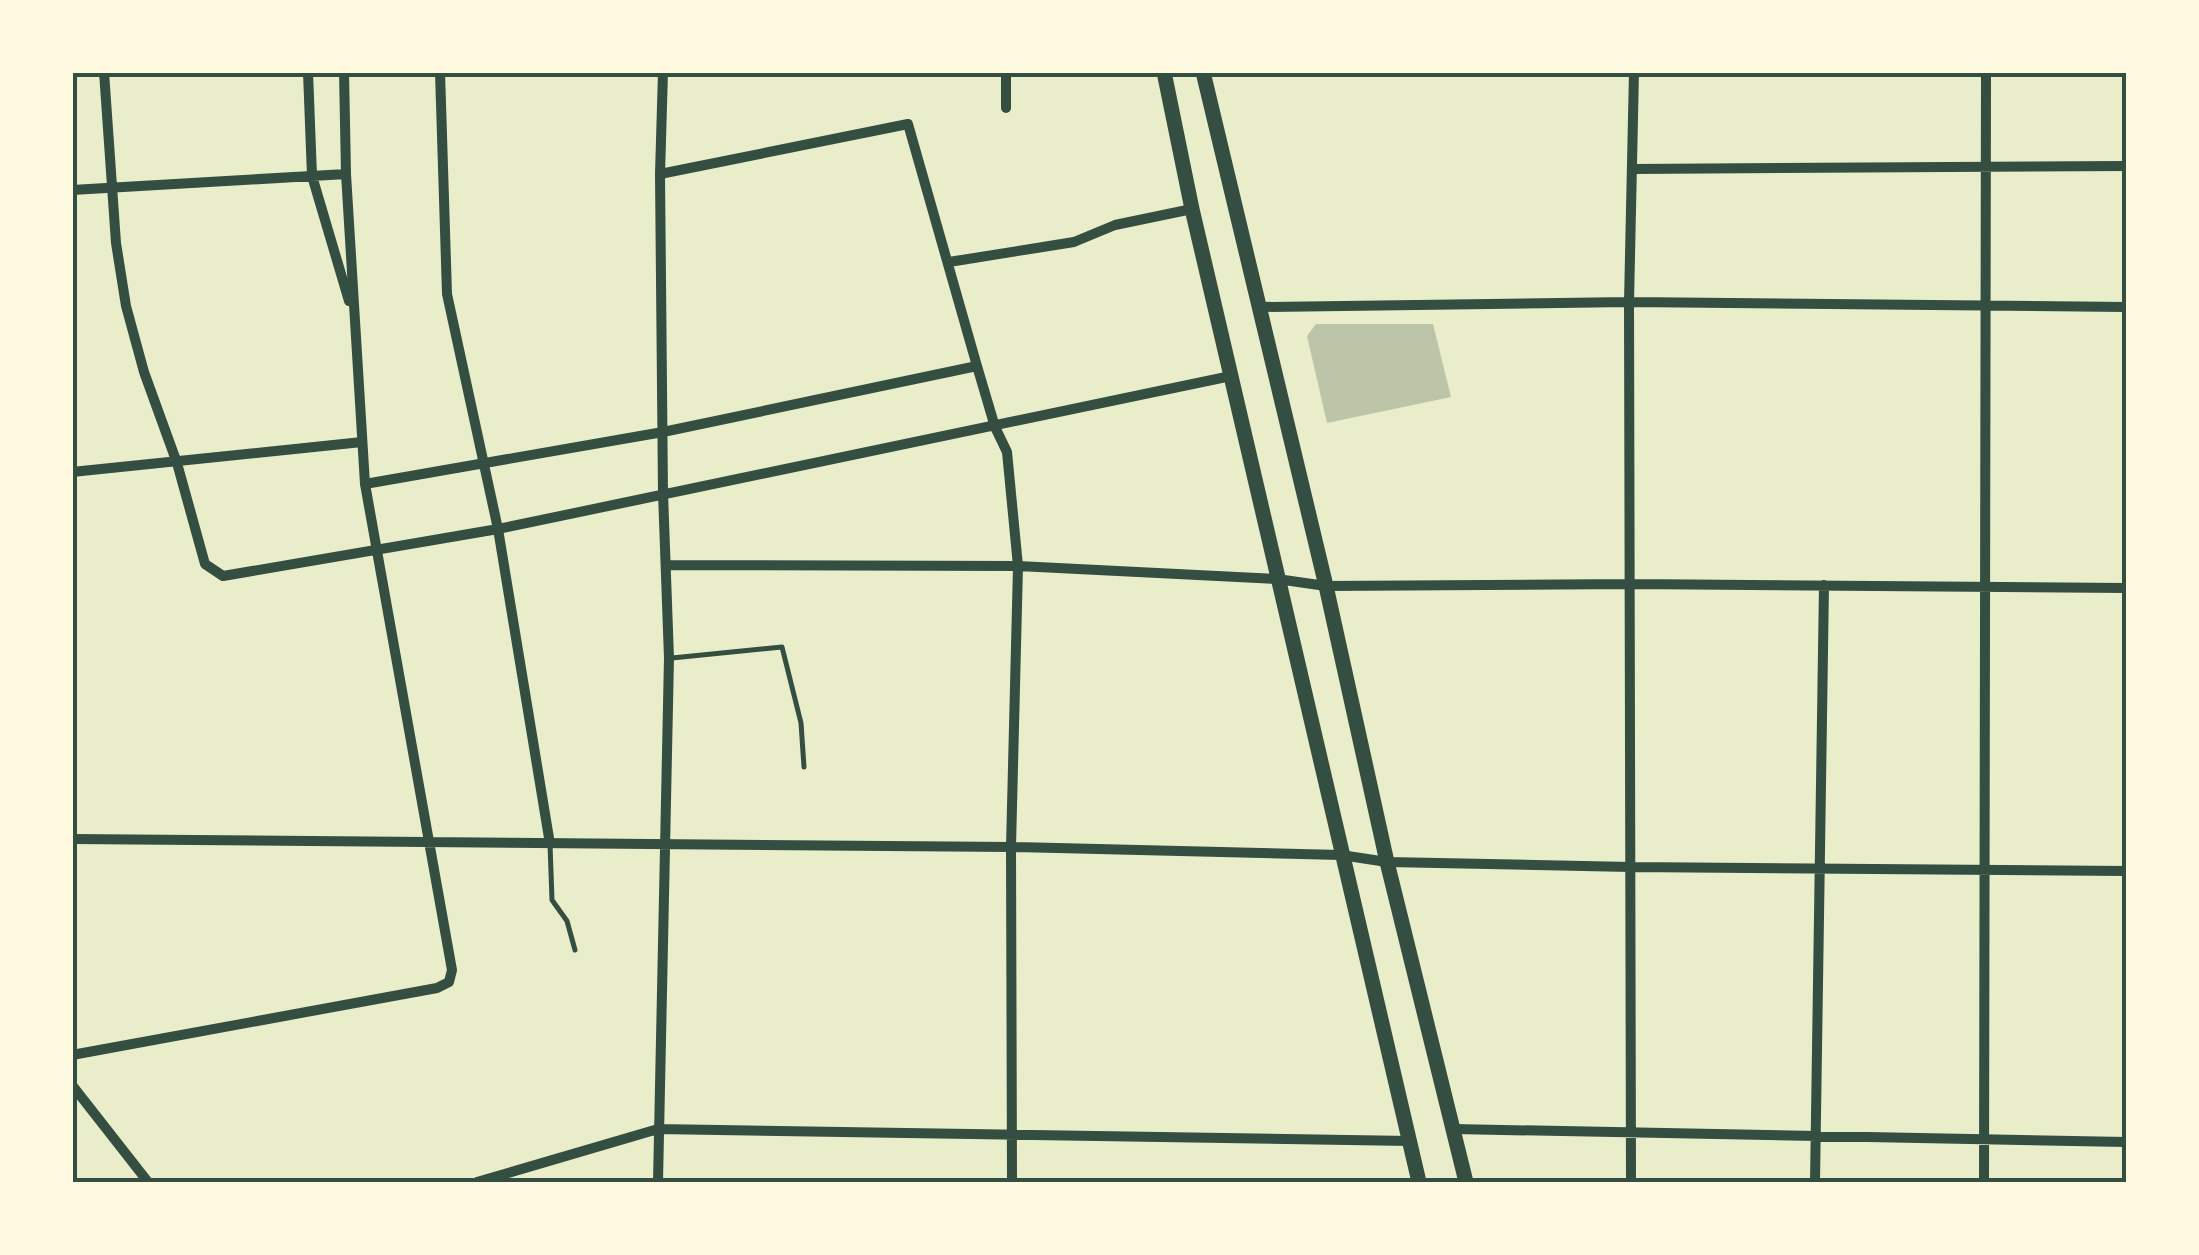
<svg xmlns="http://www.w3.org/2000/svg" width="2199" height="1255" font-family="'Source Sans 3',sans-serif">
<rect width="100%" height="100%" fill="#e9edc9"/>
<path fill="#bcc5a7" d="M1316 324H1433L1451 397 1327 423 1307 336Z"/>
<g fill="none" stroke-linecap="round" stroke-linejoin="round">
<path stroke="#344e41" stroke-width="5" d="M672 658 782 647 801 723 804 767
M550 844 552 900 567 921 575 950"/>
<path stroke="#344e41" stroke-width="10" d="M104 72 116 243 126 306 144 372 177 463 205 564 223 576 498 529 1231 376
M308 72 312 176 349 301
M440 72 447 294 498 529 550 844
M1006 108V72
M1633 169 2126 166
M660 174 908 124 977 366 995 427 1007 452 1018 566 1011 847 1012 1182
M72 190 346 174
M949 262 1074 242 1115 225 1192 209
M1261 307 1629 302 2126 307
M72 472 362 442
M365 484 663 432 977 366
M666 565 1018 566 1277 579 1326 586 1632 584 2126 588
M72 839 1011 847 1341 855 1387 862 1631 867 2126 871
M72 1055 437 988 449 982 452 970 365 484 346 174 344 72
M72 1085 148 1182
M1454 1129 2126 1142
M477 1182 658 1129 1410 1141
M658 1182 669 658 663 493 660 174 663 72
M1631 1182 1629 302 1634 72
M1815 1182 1824 585
M1984 1182 1986 72"/>
<path stroke="#344e41" stroke-width="15" d="M1164 72 1192 209 1419 1182
M1203 72 1326 586 1387 862 1466 1182"/>
</g>
<rect width="2199" height="1255" fill="none" stroke="#fefae0" stroke-width="150"/>
<rect x="75" y="75" width="2049" height="1105" fill="none" stroke="#344e41" stroke-width="4"/>
</svg>
